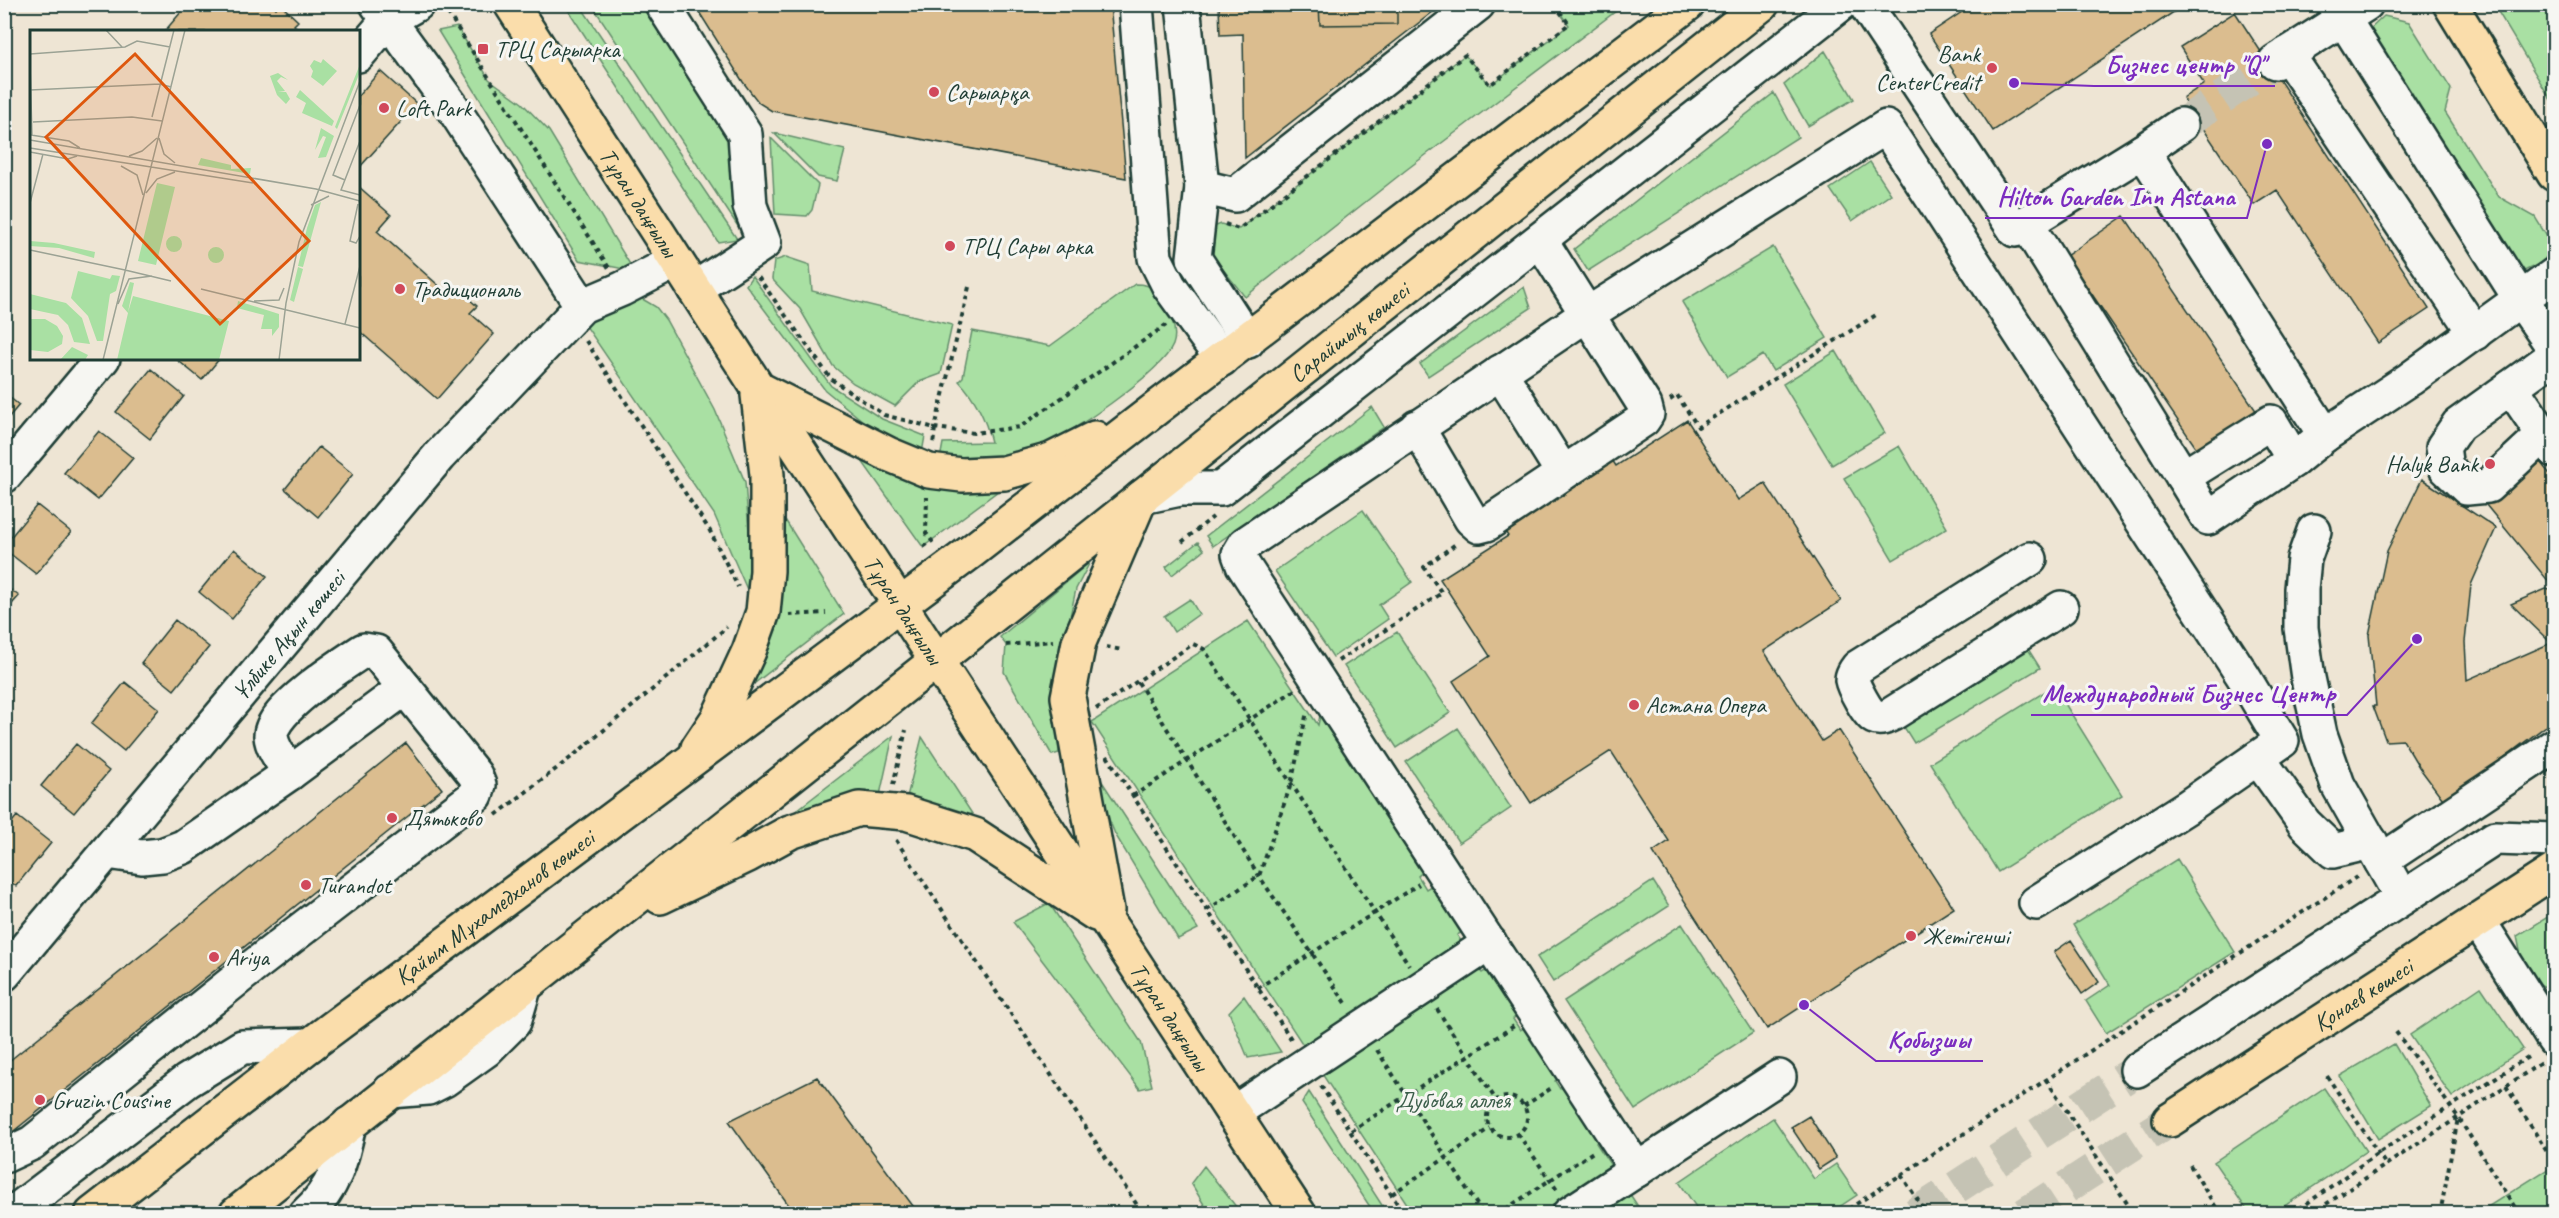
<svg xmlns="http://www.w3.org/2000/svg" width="2559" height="1218" font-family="Caveat,sans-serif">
<rect width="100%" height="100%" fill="#eee5d4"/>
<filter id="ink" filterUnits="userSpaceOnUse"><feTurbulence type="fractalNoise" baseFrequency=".0167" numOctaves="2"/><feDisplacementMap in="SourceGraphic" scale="12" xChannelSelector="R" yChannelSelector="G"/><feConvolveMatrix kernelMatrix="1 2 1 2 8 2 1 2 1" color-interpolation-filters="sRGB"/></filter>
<g filter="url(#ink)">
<path fill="#a9e0a3" stroke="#648e6c" stroke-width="1.5" d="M565 5H580L737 239 718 242Z
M592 5H646L722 118 736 153 741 231Z
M1554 5H1624L1406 170 1245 297 1210 253 1211 228 1221 224 1239 229 1465 55 1490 85 1569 25Z
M2494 5H2554V105Z
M2384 16 2409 22 2451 89 2445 112 2499 197 2535 217 2554 248 2541 263 2520 273 2368 31Z
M457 27 489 79 522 103 549 131 634 271 579 260 438 31Z
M1825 51 1854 99 1808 126 1784 85Z
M1774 93 1798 137 1588 271 1574 249Z
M774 133 845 150 837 181 818 177Z
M771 138 818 185 812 210 807 216 775 214Z
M1870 162 1891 194 1852 221 1830 189Z
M1773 247 1827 338 1773 371 1763 355 1727 377 1682 302Z
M786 257 810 265 812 291 952 325 941 374 919 382 895 406 853 383 833 366 800 309 772 279 774 261Z
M752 276 831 386 882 419 925 436 922 453 874 430 825 390 746 285Z
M1135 284C1152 284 1159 290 1166 305 1172 317 1178 332 1173 345 1162 372 1064 439 1035 450 1004 460 972 459 940 459L943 443 991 442C986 420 975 398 959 381L963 377 972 331 1050 346Z
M1524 287 1531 308 1428 376 1420 364Z
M639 297 656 307 666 320 715 410 745 482 754 593 749 594 714 514 586 326 617 299Z
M1836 351 1885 433 1832 465 1783 384Z
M1372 407 1384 427 1213 546 1206 536Z
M845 437 1014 479 923 547Z
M1899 446 1947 528 1893 560 1844 478Z
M774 502 844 614 737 697Z
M1363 510 1412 582 1379 605 1388 619 1333 657 1275 571Z
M1198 542 1204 550 1172 575 1166 567Z
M1090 562 1076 589 1054 690 1059 753 1052 755 1004 672 1006 645 1000 637Z
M1190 599 1199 614 1174 632 1164 616Z
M1248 621 1318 725 1321 711 1426 869 1418 876 1426 889 1434 884 1464 931 1457 935 1482 973 1487 970 1516 1016 1513 1019 1520 1030 1524 1028 1559 1078 1555 1081 1560 1089 1563 1087 1599 1141 1596 1143 1641 1211 1643 1210 1645 1213H1413L1092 722Z
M1397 632 1450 713 1397 748 1344 666Z
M2025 644 2040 668 1914 743 1899 719Z
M2054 686 2122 795 1998 872 1930 763Z
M1458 728 1511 808 1459 843 1406 762Z
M893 736 880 795 808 807 789 816Z
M922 737 978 823 906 801Z
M1101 780 1198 929 1178 939 1115 834 1098 792Z
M2177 859 2235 952 2106 1033 2086 1001 2110 985 2073 925Z
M1653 881 1669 906 1553 982 1537 957Z
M1049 903 1141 1042 1152 1086 1140 1089 1013 922Z
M2554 913V992L2525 976 2517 936Z
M1682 924 1753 1033 1635 1110 1564 1001Z
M2481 987 2523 1049 2452 1097 2410 1035Z
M1244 996 1281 1052 1248 1058 1229 1012Z
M2394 1044 2431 1106 2378 1139 2340 1076Z
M2324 1088 2366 1151 2274 1213H2249L2214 1162Z
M1309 1092 1387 1213H1374L1302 1103Z
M1773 1118 1814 1179 1836 1164 1857 1195 1830 1213H1700L1679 1182Z
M2554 1165V1213H2478Z
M1204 1166 1241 1213H1209L1191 1183Z"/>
<path fill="#dbbd8f" stroke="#1f3d34" stroke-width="1.5" d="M188 4H273L276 8 280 4 298 21 294 25 301 32H164Z
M694 4H1110L1126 178 772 111 759 103 743 82Z
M1219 4H1443L1245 158 1243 34 1220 35Z
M1319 4H1397V24L1320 25Z
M1974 4H2186L1993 131 1929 34Z
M2235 12 2429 309 2378 343 2277 190 2254 205 2183 98 2204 84 2180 47Z
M380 71 417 104 358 169V96Z
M358 186 391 215 377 231 446 292 453 285 477 306 470 313 494 334 437 399 358 330Z
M2124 216 2257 412 2199 452 2066 256Z
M175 358H220L202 380Z
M151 369 184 396 150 439 116 412Z
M4 393 19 405 4 423Z
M1687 420 1738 500 1765 483 1841 601 1764 651 1822 741 1839 730 1954 908 1767 1029 1653 852 1669 841 1611 751 1531 803 1453 681 1490 656 1440 579 1508 536 1498 522 1607 452 1616 466Z
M99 431 133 458 98 500 64 473Z
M319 447 353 474 318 517 285 489Z
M2535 456 2554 479V588L2486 505Z
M2422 479 2496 528 2471 585 2465 642 2467 680 2551 643 2511 604 2546 589 2554 591V720L2445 802 2419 767 2403 740 2386 741 2373 706H2376L2369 635 2387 551Z
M37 505 71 532 36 574 4 549V545Z
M234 549 267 576 232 619 199 592Z
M4 585 19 596 4 613Z
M175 620 209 647 174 690 141 663Z
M125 682 159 709 124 751 91 724Z
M406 743 442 789 10 1134 4 1128V1065Z
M76 744 109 771 74 813 41 786Z
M17 816 51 843 16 886 4 877V832Z
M2071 940 2099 982 2082 994 2054 952Z
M817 1077 919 1214H795L729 1121Z
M1809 1116 1836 1158 1819 1169 1791 1127Z"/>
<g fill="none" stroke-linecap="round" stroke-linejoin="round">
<path stroke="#c5c3b4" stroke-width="33" stroke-dasharray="33 16" stroke-linecap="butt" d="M2181 125 2275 62
M1915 1214 2137 1070"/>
<path stroke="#c5c3b4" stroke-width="33" stroke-dasharray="33 16" stroke-linecap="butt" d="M2025 1214 2170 1120"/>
<g stroke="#1f3d34" stroke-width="38">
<g id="minor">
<path d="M377 4 455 111 582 306"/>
<path d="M662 4 745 134 750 206 764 243 694 289"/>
<path d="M1136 4 1155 258 1169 286 1222 359"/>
<path d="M1183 4 1202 187 1194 258 1248 341"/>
<path d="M1865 4 2015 230 2143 151 2181 125"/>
<path d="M2334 4 2521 300 2554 348"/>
<path d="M2287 54 2475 333"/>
<path d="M358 55 387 21 417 4"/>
<path d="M2275 62 2366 4"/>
<path d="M2143 151 2325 435"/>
<path d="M1202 187 1235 195 1478 4"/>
<path d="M2026 223 2183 477 2271 422 2294 460"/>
<path d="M1500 372 1563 473"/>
<path d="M2511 387 2554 450"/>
<path d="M1417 427 1471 519 1479 526 1487 524 1643 420 1647 414 1645 406 1541 241"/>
<path d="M2544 434 2488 486 2467 488 2446 468 2443 447 2458 425 2554 356"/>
<path d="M4 476 103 358"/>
<path d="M2183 477 2208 518 2294 460 2325 435 2410 379 2554 275"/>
<path d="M1142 497 1180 489H1221L1841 4"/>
<path d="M2314 531 2304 559 2301 589V628L2308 678 2320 734 2338 785 2402 898"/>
<path d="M2030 559 1858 667C1855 671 1852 675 1852 680 1853 686 1868 715 1874 717 1880 720 1886 717 1892 714L2061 608"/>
<path d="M2258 758 2305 824 2333 851 2371 842"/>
<path d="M290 773C284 763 272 749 271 736 269 711 344 663 364 650L376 652 405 688"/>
<path d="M2381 861 2554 746"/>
<path d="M2478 920 2554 1040"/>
<path id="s1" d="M4 974 439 456 582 306 622 289 676 261"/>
<path d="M2137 1070 2495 838 2554 840"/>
<path d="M390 1091 428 1088 444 1080 486 1050 514 1022 525 985"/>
<path d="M1233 1113 1490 943"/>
<path d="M4 1156 32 1143 242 975 476 795 479 785 475 775 405 688 290 773 183 847 162 855 142 857 107 852"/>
<path d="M1637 1170 1243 565 1239 554 1245 544 1586 315 1886 127 2243 676 2282 741 2187 807 2036 903"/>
<path d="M12 1214 187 1081 242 1047 310 1045"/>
<path d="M306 1214C334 1189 342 1160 349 1124"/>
<path d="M1569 1214 1779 1077"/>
</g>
</g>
<g stroke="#1f3d34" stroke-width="38">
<g id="major">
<path id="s2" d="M511 4 758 388 1299 1214"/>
<path d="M2450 4 2554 174"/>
<path d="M759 389 888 454 929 471 962 475 1004 473 1051 460 1095 438"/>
<path d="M698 748 718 718 749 651 763 612 767 571V475L758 395"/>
<path d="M660 897 748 855 790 832 859 809 906 813 975 835 1096 914"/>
<path d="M1107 910 1068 697 1079 642 1139 502"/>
<path id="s3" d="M2170 1120 2554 871"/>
<path id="s4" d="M92 1214 310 1045 972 551 1158 407 1688 4"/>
<path id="s5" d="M236 1214 936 661 1762 4"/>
</g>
</g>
<path stroke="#1f3d34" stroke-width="4" stroke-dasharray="4.5 4.5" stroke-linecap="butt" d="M443 5 609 268
M1225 224 1239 229 1465 55 1490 85 1569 24 1554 4
M758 277 831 379 884 415 935 428 933 445
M969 287 935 428 974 433 1020 427 1166 325
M586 341 710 531 738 587
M1670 400 1677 395 1698 427 1876 315
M1182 542 1213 517
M923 547 932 541 926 533 927 497
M789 615 826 613
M1006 645 1053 641
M1106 647 1122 650
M1338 661 1442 593 1424 567 1457 543
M1138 682 1259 876 1348 1006
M1096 709 1193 644 1204 649 1409 965
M1107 756 1293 1042
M893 785 906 730
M1133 796 1295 690
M496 815 573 756 727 627
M896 840 1143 1214
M1207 910 1259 876 1291 784 1307 712
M2546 979 2554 974
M1258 988 1419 884
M1437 1009 1496 1100
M2396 1032 2458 1117 2519 1214
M1377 1050 1483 1214
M2327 1076 2386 1165
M2046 1079 2134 1214
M1321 1086 1404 1214
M2506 1086 2554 1163
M1487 1117a20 20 0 1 1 40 0a20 20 0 1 1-40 0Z
M1524 1106 1553 1087
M1351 1131 1514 1026
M1518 1134 1557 1190
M2190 1165 2220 1214
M1901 1175 1927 1214
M1392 1194 1490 1128
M1498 1214 1593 1152
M1841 1214 2358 876
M2292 1214 2378 1153 2531 1055
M2311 1214 2541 1063
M2440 1214 2458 1118"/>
<use href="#minor" stroke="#f6f6f2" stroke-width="33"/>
<use href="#major" stroke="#faddab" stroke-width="33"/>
</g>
</g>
<g fill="#d1495b" stroke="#f6f6f2" stroke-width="2">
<rect x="477" y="43" width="12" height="12" rx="3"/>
<circle cx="1992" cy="68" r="6"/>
<circle cx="934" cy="92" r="6"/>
<circle cx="384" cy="108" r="6"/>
<circle cx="950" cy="246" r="6"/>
<circle cx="400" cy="289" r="6"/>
<circle cx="2490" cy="464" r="6"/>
<circle cx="1634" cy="705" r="6"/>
<circle cx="392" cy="818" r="6"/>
<circle cx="306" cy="885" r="6"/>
<circle cx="1911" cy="936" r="6"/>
<circle cx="214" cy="957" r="6"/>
<circle cx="40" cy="1100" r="6"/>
</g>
<g text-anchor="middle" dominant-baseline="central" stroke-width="6" stroke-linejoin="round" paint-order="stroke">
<g font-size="24" fill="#1f3d34" stroke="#f6f6f2" text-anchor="start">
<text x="495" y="49">ТРЦ Сарыарка</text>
<text x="1980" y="54" text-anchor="end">Bank<tspan x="1980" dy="28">CenterCredit</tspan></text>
<text x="946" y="92">Сарыарқа</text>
<text x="396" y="108">Loft Park</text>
<text x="962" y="246">ТРЦ Сары арка</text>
<text x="412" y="289">Традициональ</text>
<text x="2478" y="464" text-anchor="end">Halyk Bank</text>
<text x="1646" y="705">Астана Опера</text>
<text x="404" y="818">Дятьково</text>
<text x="318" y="885">Turandot</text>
<text x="1923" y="936">Жетігенші</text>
<text x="226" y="957">Ariya</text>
<text x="52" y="1100">Gruzin Cousine</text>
</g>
<g font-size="24" fill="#1f3d34" stroke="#f6f6f2">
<text stroke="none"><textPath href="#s2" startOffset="236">Тұран даңғылы</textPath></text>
<text stroke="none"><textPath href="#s5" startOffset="1420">Сарайшық көшесі</textPath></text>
<text stroke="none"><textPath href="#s2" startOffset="722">Тұран даңғылы</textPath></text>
<text stroke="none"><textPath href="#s1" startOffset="442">Ұлбике Ақын көшесі</textPath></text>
<text stroke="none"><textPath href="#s4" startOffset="506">Қайым Мұхамедханов көшесі</textPath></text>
<text stroke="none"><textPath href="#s3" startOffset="230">Қонаев көшесі</textPath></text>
<text stroke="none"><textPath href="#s2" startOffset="1208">Тұран даңғылы</textPath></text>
</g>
<g font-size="24" fill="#3b5e4a" stroke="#f6f6f2">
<text x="1453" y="1100">Дубовая аллея</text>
</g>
</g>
<g transform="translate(30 30)">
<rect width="330" height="330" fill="#eee5d4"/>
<path d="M293 29 307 41 293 56 281 47 283 41 280 36 284 30 291 33ZM330 34V42L307 99 305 97ZM248 43 258 50 251 47 247 51 255 61 248 62H256L260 69 256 74 247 65 240 46ZM270 60 304 91 302 96 272 83 276 73 266 67ZM291 98 304 106 296 127 288 128 296 107 293 106 285 120ZM171 128 201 135V139L221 138 220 144 168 135ZM127 153 145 157 126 235 108 231ZM291 172 273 237 268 236 277 198 285 175ZM136 214a8 8 0 1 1 16 0a8 8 0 1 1-16 0ZM0 211 24 213 65 222 64 228 29 218 0 216ZM178 225a8 8 0 1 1 16 0a8 8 0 1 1-16 0ZM268 237 273 239 264 272 260 270ZM48 241 80 249 82 245 90 246 86 261 80 264 73 311H67L58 286 41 268ZM100 252 104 253 98 282 103 266 199 291 189 330H87L98 283 92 276ZM0 264 36 273 52 288 60 314 44 312 38 295 28 285 0 279ZM208 271 249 284V297L242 306V299H231L234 285 207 278ZM0 289H15L27 296 33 306 32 314 18 322 0 320ZM42 317 58 325 55 330H30Z" fill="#a9e0a3"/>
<path fill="none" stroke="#9ba294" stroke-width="1.5" d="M76 0 92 17M0 24 95 17 107 11 140 17M0 34 2 105M0 60 130 54 141 57M122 87 144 0M3 92 102 87 132 91M1 105 39 111 50 118M129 108 134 124 145 133M0 110 286 159 330 171M330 111 311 160 330 165M0 118 223 153M0 122 38 129 47 126M99 126 112 121 127 108M91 136 107 145 113 165M315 150 303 145 330 75M116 163 127 149 145 142M0 173 13 124M328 174 320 211 326 213 330 206M281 175 299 166M0 220 95 240M95 240 141 251M171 259 330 298M224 271 249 270 254 258M88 274 99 249 122 246M315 294 330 236M73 330 155 0M249 330 256 273 269 212 330 51"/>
<path fill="#de580e" fill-opacity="0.15" stroke="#de580e" stroke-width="3" d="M105 24 279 211 190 294 16 107Z"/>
<rect width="330" height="330" fill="none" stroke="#1f3d34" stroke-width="3"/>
</g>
<path fill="none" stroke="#7b2cbf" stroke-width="2" d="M2014 83L2094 86H2275M2267 144L2247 218H1985M2417 639L2347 715H2031M1804 1005L1876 1061H1983"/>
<g fill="#7b2cbf" stroke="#f6f6f2" stroke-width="2">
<circle cx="2014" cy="83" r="6"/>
<circle cx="2267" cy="144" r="6"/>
<circle cx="2417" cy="639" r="6"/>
<circle cx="1804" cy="1005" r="6"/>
</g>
<g font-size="26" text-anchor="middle" font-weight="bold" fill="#7b2cbf" stroke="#f6f6f2" stroke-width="6" stroke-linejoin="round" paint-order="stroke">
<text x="2185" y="73">Бизнес центр "Q"</text>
<text x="2116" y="205">Hilton Garden Inn Astana</text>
<text x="2189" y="702">Международный Бизнес Центр</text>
<text x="1929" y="1048">Қобызшы</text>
</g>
<rect width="2559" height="1218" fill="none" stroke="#f6f6f2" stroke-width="24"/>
<rect x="12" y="12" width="2535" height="1194" fill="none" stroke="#1f3d34" stroke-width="2" filter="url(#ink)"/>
</svg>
